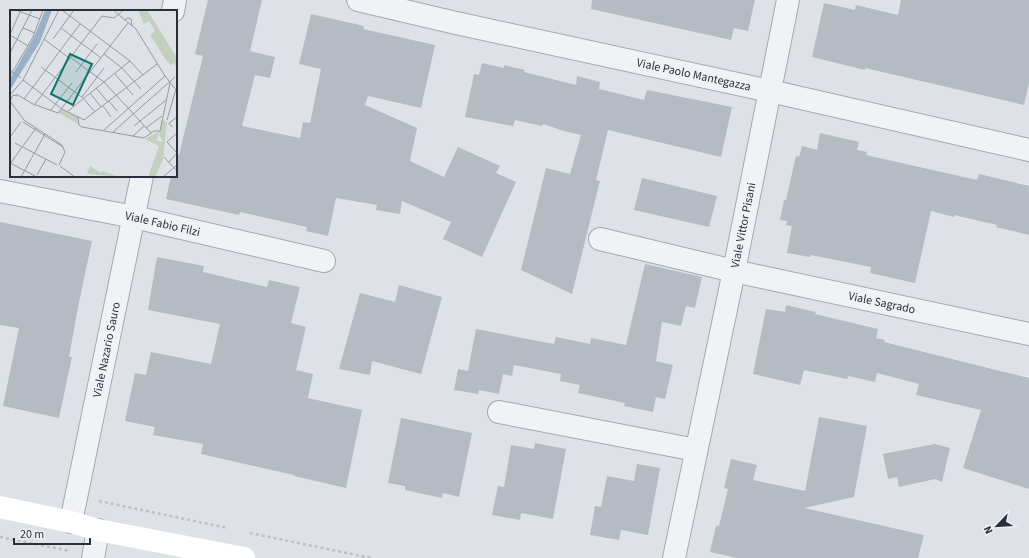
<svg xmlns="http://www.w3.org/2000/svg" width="1029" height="558" font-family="'Source Sans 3',sans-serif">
<rect width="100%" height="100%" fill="#dee2e7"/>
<path fill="#b5bbc3" d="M208 0H262L250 51 275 57 270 78 255 75 242 126 300 138 303 122 310 123 321 69 299 64 311 14 364 26 363 29 435 45 421 108 368 96 365 105 417 128 410 161 444 177 458 147 500 166 496 173 516 182 482 257 443 239 451 222 402 201 400 214 376 210 377 205 336 198 328 236 306 231 307 227 240 212 239 215 166 199 171 176H176V154L179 155 203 56 195 54Z
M592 0H755L748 31 734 28 731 40 591 9Z
M901 0H1029V83L1024 105 865 68V70L812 57 824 3 855 10 856 5 898 15Z
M482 63 504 68V65L525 70 524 72 576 85 577 76 600 82 599 89 644 100 647 90 732 107 721 157 608 130 596 180 600 181 572 294 521 270 546 168 570 174 581 135 564 131 543 124 542 126 515 120 513 126 465 117 474 74 479 75Z
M820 133 859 142 857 150 867 152 866 155 977 180 979 174 1029 186V235L996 227 997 225 954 215V217L931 211 915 283 870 273 871 267 811 255 810 257 787 253 792 226 786 225 787 221 780 220 784 200H786L796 156 799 157 802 146 817 150Z
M642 178 717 196 709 227 634 210Z
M0 222 92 241 78 307 69 357H72L59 418 3 406 19 328 0 325Z
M157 257 204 266 203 272 267 287 269 280 300 287 291 323 306 327 296 370 313 374 308 398 362 410 346 488 294 476V475L201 454 203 444 153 435 155 427 125 421 135 373 146 375 151 352 211 364 220 324 148 310Z
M645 264 702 277 695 308 686 306 681 326 662 322 656 361 673 365 665 399 656 397 653 412 624 406 625 403 578 393 580 385 560 381 561 374 514 365 512 376 503 374 499 394 479 390 478 394 454 390 458 369 468 371 476 329 554 344 556 337 590 344 591 338 626 345Z
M399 285 442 297 421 374 372 361 370 375 339 369 360 293 395 302Z
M786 305 816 312 815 314 878 329 876 338 885 340 884 342 1000 371 1029 378V489L963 468 981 410 916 395 919 384 877 373 875 382 848 376 847 379 804 370 800 385 753 374 766 309 785 312Z
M819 417 867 426 854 497 804 508 924 535 918 558H737L710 552 716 526H719L728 489 724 488 731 459 757 465 753 480 805 491Z
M401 418 472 433 459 497 443 493 442 498 405 490V486L388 483Z
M535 443 566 449 553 519 521 513 520 520 492 515 498 486 504 487 511 445 534 449Z
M935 444 950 448 942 482 935 479 899 487 897 477 888 479 883 454Z
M637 464 660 468 648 535 621 530 619 540 590 535 595 506 601 507 607 476 634 481Z"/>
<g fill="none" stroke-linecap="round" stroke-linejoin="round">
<g stroke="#a4a9b1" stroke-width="24">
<g id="street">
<path id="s1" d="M358 0 456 23 770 91 1029 150"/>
<path d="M173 11 175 0"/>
<path id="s2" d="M0 191 134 217 324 261"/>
<path id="s3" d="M600 239 734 271 1029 334"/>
<path d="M499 412 696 450"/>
<path id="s4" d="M71 522 142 176"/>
<path d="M93 558 98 530"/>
<path id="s5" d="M674 558 734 271 788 0"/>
</g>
</g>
<path stroke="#bcc0c5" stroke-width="2.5" stroke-dasharray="3 3" stroke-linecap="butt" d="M99 501 228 528
M250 533 371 558
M0 537 70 551"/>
<use href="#street" stroke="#f0f2f5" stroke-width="22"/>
<path stroke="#fff" stroke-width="22" d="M0 507 71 522 98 530 244 558"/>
</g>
<g text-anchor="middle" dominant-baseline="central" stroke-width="3" stroke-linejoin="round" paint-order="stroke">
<g font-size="12" fill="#28303d" stroke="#edf0f5">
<text stroke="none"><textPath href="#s1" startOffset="344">Viale Paolo Mantegazza</textPath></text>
<text stroke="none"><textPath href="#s2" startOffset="166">Viale Fabio Filzi</textPath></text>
<text stroke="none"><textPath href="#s5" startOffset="340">Viale Vittor Pisani</textPath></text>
<text stroke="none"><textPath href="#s3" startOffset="289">Viale Sagrado</textPath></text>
<text stroke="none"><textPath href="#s4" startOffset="176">Viale Nazario Sauro</textPath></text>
</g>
</g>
<g transform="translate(10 10)">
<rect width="167" height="167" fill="#dee2e7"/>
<path d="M128 0H137L167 48V59L164 53 161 55 156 50 140 25 145 21 139 11 134 14ZM52 99 68 107V114L49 103ZM152 110 157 112 153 150 145 167H138L149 136 135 129 149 121 147 131 153 132 149 125ZM80 156 91 163 93 161 109 167 77 164Z" fill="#c4d0bf"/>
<path d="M35 0H42L30 32 0 80V69L25 25Z" fill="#9ab0c6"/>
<path fill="none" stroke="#959ba3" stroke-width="1" d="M6 0 30 9M52 0 120 51 133 65M103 0 126 19 155 66 167 81M92 6 104 8 114 0M114 10 118 8 121 9 122 16M13 18 25 23M51 18 91 48M0 24 11 0M0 25 18 36M34 29 59 48M43 29 64 0M0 43 22 0M94 44 112 58 131 79M60 47 94 72 141 123M31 57 73 88 85 102M0 60 11 68M66 62 87 34M105 64 123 85M0 66 23 27 33 0M13 70 52 99 74 110 147 54M86 78 98 92M80 83 91 97M6 84 23 94 48 103 118 13M0 85 13 70 49 0M7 86 3 85 0 91 14 110M72 87 94 58M14 89 70 14M99 91 107 101M25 94 92 6M93 96 101 107M40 101 62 73M58 101 120 51M68 107 69 115 72 117 134 128 144 121H150L160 73M14 110 52 135 55 142M157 110 166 79M13 112 53 137M124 116 156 90M162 117 159 113 167 107M136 118 152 106M94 120 155 66M103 122 165 67M167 123 157 132 167 143M123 126 134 116M0 127 11 112M5 133 47 155M13 136 26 118M154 147 167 161M159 152 167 143M0 153 25 166M0 154 12 137M49 155 55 142M50 156 65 167M27 165 36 149M11 167 35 124M153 167 167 155"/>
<path fill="#0f766e" fill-opacity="0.15" stroke="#0f766e" stroke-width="2" d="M60 44 82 54 63 95 41 84Z"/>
<rect width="167" height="167" fill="none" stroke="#28303d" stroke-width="2"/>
</g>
<g transform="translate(997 526) rotate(245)" stroke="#edf0f5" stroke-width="3" paint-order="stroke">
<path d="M0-3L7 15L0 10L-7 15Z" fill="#28303d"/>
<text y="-6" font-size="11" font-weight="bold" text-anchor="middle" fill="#28303d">N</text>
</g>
<path d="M14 538v6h76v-6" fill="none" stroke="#28303d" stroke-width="2"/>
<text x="20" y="538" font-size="12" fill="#28303d" stroke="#edf0f5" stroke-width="3" paint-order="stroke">20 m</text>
</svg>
